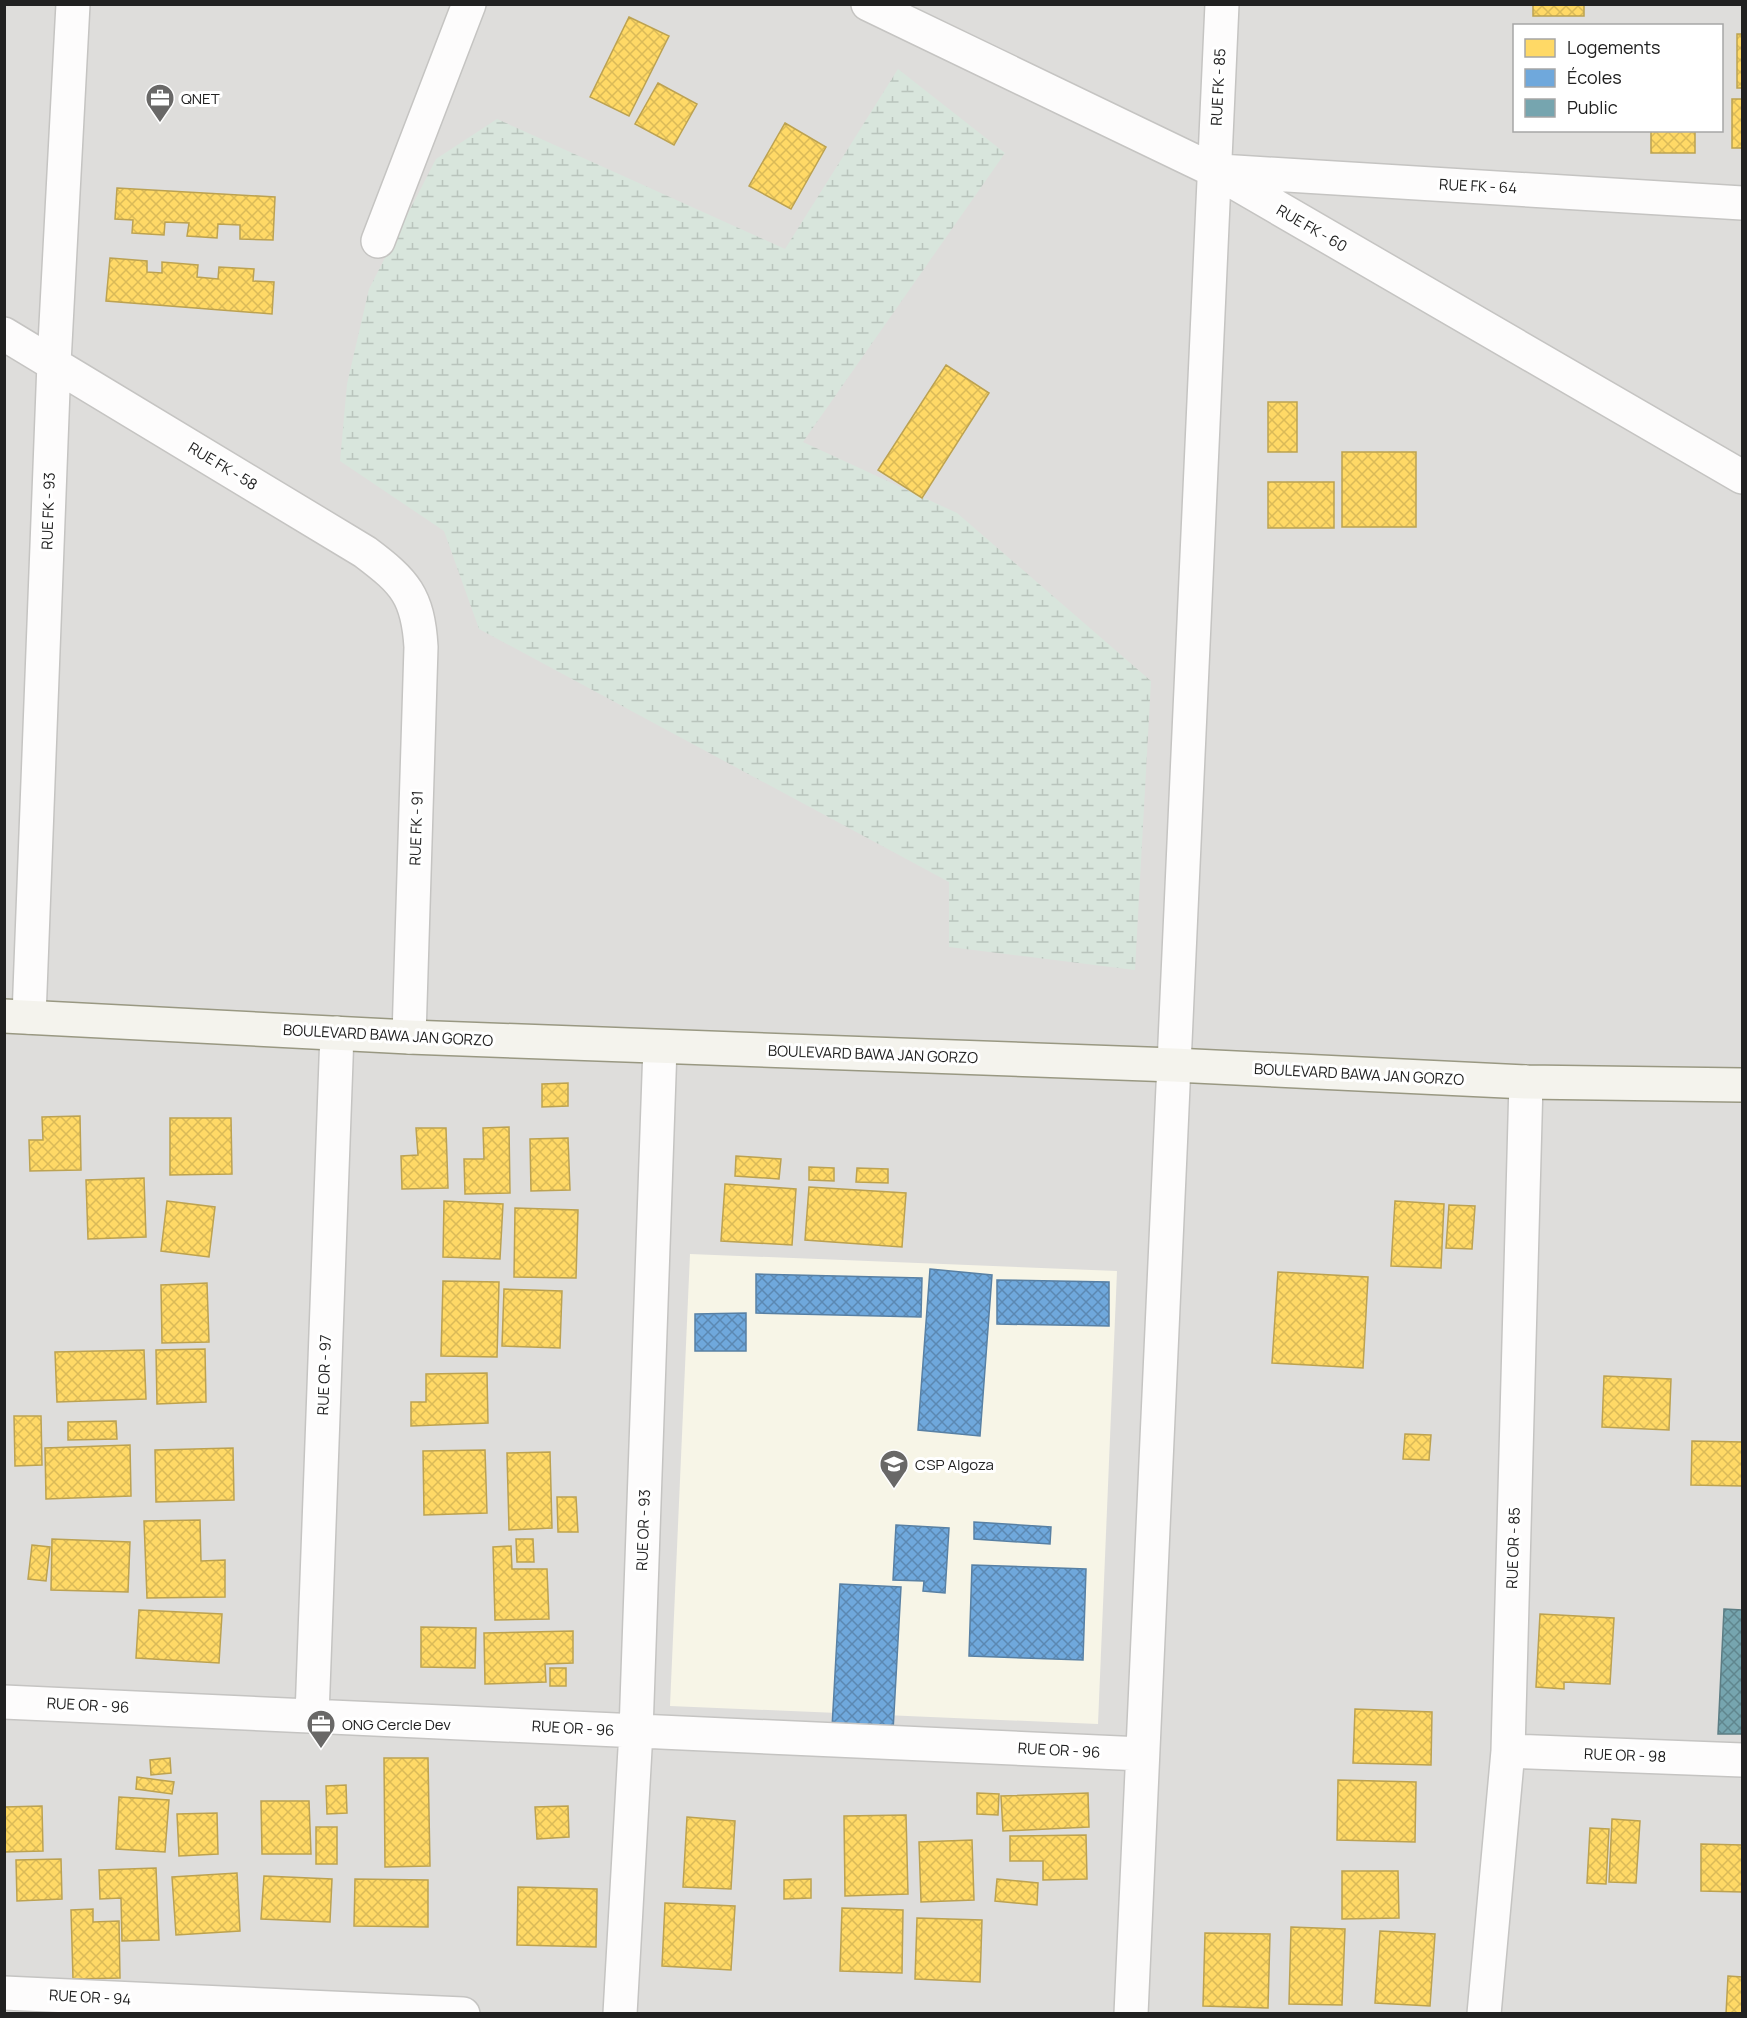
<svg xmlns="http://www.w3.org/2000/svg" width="1747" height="2018" font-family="Manrope,sans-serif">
<defs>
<pattern id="wetland-marsh" width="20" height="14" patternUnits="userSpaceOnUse" patternTransform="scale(1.5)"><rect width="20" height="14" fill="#d8e5dc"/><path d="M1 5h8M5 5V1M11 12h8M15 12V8" fill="none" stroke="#b9c4bc"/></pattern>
<pattern id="homes-cross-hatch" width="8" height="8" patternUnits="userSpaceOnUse" patternTransform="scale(1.5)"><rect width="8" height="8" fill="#ffd966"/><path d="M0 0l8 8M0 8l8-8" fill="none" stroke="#daba58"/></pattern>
<pattern id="schools-cross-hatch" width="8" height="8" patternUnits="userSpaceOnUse" patternTransform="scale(1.5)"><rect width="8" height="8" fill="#6fa8dc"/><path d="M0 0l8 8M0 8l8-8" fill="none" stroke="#5b88b2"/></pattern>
<pattern id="public-cross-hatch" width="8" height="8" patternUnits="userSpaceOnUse" patternTransform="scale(1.5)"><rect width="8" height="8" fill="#76a5af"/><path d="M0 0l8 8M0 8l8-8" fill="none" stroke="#60868e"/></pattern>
</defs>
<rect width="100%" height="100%" fill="#efedea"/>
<path fill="#dedddb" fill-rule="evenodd" d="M5 5H1742V2013H5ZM1514 26H1722V130H1514Z"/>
<path fill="#f7f5e7" d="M690 1254 1117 1271 1098 1724 670 1706Z"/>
<path fill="url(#wetland-marsh)" d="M898 69 1005 153 803 442 957 513 1151 681 1135 970 949 947V882L479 629 444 531 340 461 347 384 369 289 436 159 497 119 785 249Z"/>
<path fill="url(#homes-cross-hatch)" stroke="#bca251" stroke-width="1.5" d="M1533 4H1584V16H1533Z
M629 17 669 36 629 116 590 97Z
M1737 34H1742V88H1737Z
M658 83 697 104 674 145 635 124Z
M1732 99H1742V148H1732Z
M785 123 826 147 791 209 749 186Z
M1651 130H1695V153H1651Z
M117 188 275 197 273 240 240 239V225L218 224 217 238 187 236 189 223 165 222 164 235 132 233 133 220 115 219Z
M110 258 147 261V272L162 273V262L198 265 197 277 218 279 219 267 254 269 253 281 274 282 272 314 106 301Z
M946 365 989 393 922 498 878 470Z
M1268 402H1297V452H1268Z
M1342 452H1416V527H1342Z
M1268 482H1334V528H1268Z
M568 1083V1106L542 1107V1084Z
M80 1116 81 1170 30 1171 29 1140H43L42 1117Z
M170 1118H231L232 1174 170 1175Z
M509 1127 510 1193 465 1194 464 1159H484L483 1128Z
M416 1128H446L448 1188 402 1189 401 1156 418 1155Z
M568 1138 570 1190 531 1191 530 1139Z
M736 1156 781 1159 779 1179 735 1176Z
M809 1167 834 1168V1181L809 1180Z
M857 1168 888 1169V1183L856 1182Z
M144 1178 146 1237 88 1239 86 1180Z
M725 1184 796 1189 792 1245 721 1241Z
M809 1187 906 1193 902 1247 805 1240Z
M167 1201 215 1207 209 1257 161 1251Z
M444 1201 503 1204 500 1259 443 1257Z
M1395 1201 1444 1204 1441 1268 1391 1266Z
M1449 1205 1475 1206 1472 1249 1446 1248Z
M515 1208 578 1210 576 1278 514 1277Z
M1278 1272 1368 1277 1363 1368 1272 1363Z
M443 1281 499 1282 497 1357 441 1356Z
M207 1283 209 1342 162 1343 161 1285Z
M504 1289 562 1291 560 1348 502 1346Z
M205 1349 206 1402 157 1404 156 1350Z
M144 1350 146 1399 57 1402 55 1352Z
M487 1373 488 1423 411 1426V1402H426V1374Z
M1604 1376 1671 1379 1669 1430 1602 1427Z
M14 1416H41L42 1465 15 1466Z
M116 1421 117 1439 68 1440V1422Z
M1405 1434 1431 1435 1429 1460 1403 1459Z
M1692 1441 1742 1442V1486L1691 1485Z
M130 1445 131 1496 46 1499 45 1448Z
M233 1448 234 1500 156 1502 155 1450Z
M485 1450 487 1513 424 1515 423 1451Z
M550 1452 552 1528 509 1530 507 1453Z
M557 1497H576L578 1532H558Z
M200 1520 201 1561 225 1560V1597L147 1598 144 1521Z
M52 1539 130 1542 128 1592 51 1590Z
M516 1539H533L534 1562H517Z
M32 1545 50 1547 46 1581 28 1579Z
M511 1546 512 1569H547L549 1619 495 1620 493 1547Z
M139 1610 222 1614 219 1663 136 1658Z
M1540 1614 1614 1618 1610 1684 1564 1682V1689L1536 1687Z
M421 1627 476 1628 475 1668 421 1667Z
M573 1631V1663L545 1664 546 1682 485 1684 484 1633Z
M550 1668H566V1686H550Z
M1355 1709 1432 1712 1431 1765 1353 1763Z
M170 1758 171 1773 151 1775 150 1760Z
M384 1758H428L430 1866 385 1867Z
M137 1777 174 1782 172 1794 136 1789Z
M1338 1780 1416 1782 1415 1842 1337 1840Z
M346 1785 347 1813 327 1814 326 1786Z
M977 1793 999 1794 998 1815 977 1814Z
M1088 1793 1089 1827 1003 1831 1001 1796Z
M119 1797 169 1800 165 1852 116 1849Z
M261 1801H309L311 1854H262Z
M42 1806 43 1851 4 1852V1807Z
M568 1806 569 1837 537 1839 535 1807Z
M217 1813 218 1854 179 1856 177 1814Z
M906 1815 908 1894 845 1896 844 1816Z
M687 1817 735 1821 731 1889 683 1887Z
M1612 1819 1640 1821 1636 1883 1609 1882Z
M316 1827H337V1864H316Z
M1590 1828 1609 1829 1606 1884 1587 1883Z
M1086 1835 1087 1879 1043 1880V1861H1010V1836Z
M972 1840 974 1900 921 1902 919 1842Z
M1701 1844 1742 1845V1892L1701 1891Z
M61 1859 62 1899 17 1901 16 1860Z
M156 1868 159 1940 122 1941 121 1898 100 1899 99 1870Z
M1342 1871H1398L1399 1918 1342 1919Z
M237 1873 240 1931 176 1935 172 1877Z
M264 1876 332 1879 330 1922 261 1919Z
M355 1879 428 1880V1927L354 1926Z
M811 1879V1898L784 1899V1880Z
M997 1879 1038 1883 1037 1905 995 1901Z
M518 1887 597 1889 596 1947 517 1945Z
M665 1903 735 1906 731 1970 662 1966Z
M842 1908 903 1910 902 1973 840 1971Z
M93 1909V1922L119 1921 120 1978 73 1979 71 1910Z
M917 1918 982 1920 980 1982 915 1979Z
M1291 1927 1345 1929 1342 2005 1289 2004Z
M1380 1931 1435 1934 1430 2006 1375 2003Z
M1205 1933 1270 1934 1268 2008 1203 2006Z
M1728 1976 1742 1977V2014H1726Z"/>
<path fill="url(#schools-cross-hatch)" stroke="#5880a4" stroke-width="1.5" d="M930 1269 992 1275 980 1436 918 1430Z
M756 1274 922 1278 921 1317 756 1313Z
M997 1280 1109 1282V1326L997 1324Z
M746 1313V1351H695V1314Z
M974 1522 1051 1527 1050 1544 974 1539Z
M896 1525 949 1528 945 1593 923 1591 924 1581 893 1580Z
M972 1565 1086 1569 1083 1660 969 1656Z
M840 1584 901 1587 893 1731 832 1728Z"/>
<path fill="url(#public-cross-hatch)" stroke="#5c7d84" stroke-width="1.5" d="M1724 1609 1742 1610V1734H1718Z"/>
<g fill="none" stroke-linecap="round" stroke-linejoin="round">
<g stroke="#c5c4c2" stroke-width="36">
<path id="street" d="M868 4 1213 170 1742 477
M1220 171 1742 203
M378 241 469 4
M4 334 365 552C405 582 418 596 421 647L409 1037
M29 1017 54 363 73 4
M4 1702 1142 1754
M312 1716 337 1033
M1508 1751 1742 1760
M4 1993 463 2014
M620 2014 636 1731 660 1047
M1131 2014 1222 4
M1484 2014 1508 1751 1526 1082"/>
</g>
<g stroke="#999882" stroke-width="36">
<path id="secondary" d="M4 1016 409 1037 1174 1065 1526 1082 1742 1085"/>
</g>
<use href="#street" stroke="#fdfcfc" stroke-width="33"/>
<use href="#secondary" stroke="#f4f3ed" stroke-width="33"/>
</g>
<defs>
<g id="office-pin" transform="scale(1.5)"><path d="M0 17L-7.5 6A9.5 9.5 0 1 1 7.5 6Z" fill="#696867" stroke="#fff"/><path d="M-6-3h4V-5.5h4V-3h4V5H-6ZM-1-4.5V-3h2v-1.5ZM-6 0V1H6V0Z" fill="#fff"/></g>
<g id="school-pin" transform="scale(1.5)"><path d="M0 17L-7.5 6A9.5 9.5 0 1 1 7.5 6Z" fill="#696867" stroke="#fff"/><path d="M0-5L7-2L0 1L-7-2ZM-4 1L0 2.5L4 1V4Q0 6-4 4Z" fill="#fff"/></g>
</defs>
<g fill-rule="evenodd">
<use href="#office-pin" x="160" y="98"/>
<use href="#school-pin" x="894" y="1464"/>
<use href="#office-pin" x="321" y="1724"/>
</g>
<g text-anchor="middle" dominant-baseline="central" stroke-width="6" stroke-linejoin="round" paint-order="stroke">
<g font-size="15" fill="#212121" stroke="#fff">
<text transform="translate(1218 87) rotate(-87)">RUE FK - 85</text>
<text transform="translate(1478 186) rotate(3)">RUE FK - 64</text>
<text transform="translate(1312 228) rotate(30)">RUE FK - 60</text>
<text transform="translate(223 466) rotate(31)">RUE FK - 58</text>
<text transform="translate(48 511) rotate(-88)">RUE FK - 93</text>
<text transform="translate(416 828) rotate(-88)">RUE FK - 91</text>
<text transform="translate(388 1035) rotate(3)">BOULEVARD BAWA JAN GORZO</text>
<text transform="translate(873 1054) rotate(2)">BOULEVARD BAWA JAN GORZO</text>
<text transform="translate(1359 1074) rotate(3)">BOULEVARD BAWA JAN GORZO</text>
<text transform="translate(324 1375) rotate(-88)">RUE OR - 97</text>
<text transform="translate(643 1530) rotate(-88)">RUE OR - 93</text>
<text transform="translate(1513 1548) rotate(-88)">RUE OR - 85</text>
<text transform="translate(88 1705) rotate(3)">RUE OR - 96</text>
<text transform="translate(573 1728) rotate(3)">RUE OR - 96</text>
<text transform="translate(1059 1750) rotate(3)">RUE OR - 96</text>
<text transform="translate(1625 1755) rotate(2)">RUE OR - 98</text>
<text transform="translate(90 1997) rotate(3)">RUE OR - 94</text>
</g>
<g font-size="15" fill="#212121" stroke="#fff" text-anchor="start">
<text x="181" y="98">QNET</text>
<text x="915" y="1464">CSP Algoza</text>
<text x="342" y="1724">ONG Cercle Dev</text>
</g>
</g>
<rect width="1747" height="2018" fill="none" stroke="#212121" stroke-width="12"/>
<rect x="1513" y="24" width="210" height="108" fill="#ffffff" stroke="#a6a6a6" stroke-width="1.5"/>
<rect x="1525" y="39" width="30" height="18" fill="#ffd966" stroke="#a6a6a6" stroke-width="1.5"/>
<text x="1567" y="54" font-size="18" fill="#212121">Logements</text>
<rect x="1525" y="69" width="30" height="18" fill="#6fa8dc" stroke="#a6a6a6" stroke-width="1.5"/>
<text x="1567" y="84" font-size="18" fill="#212121">Écoles</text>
<rect x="1525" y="99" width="30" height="18" fill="#76a5af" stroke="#a6a6a6" stroke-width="1.5"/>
<text x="1567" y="114" font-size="18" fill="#212121">Public</text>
</svg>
